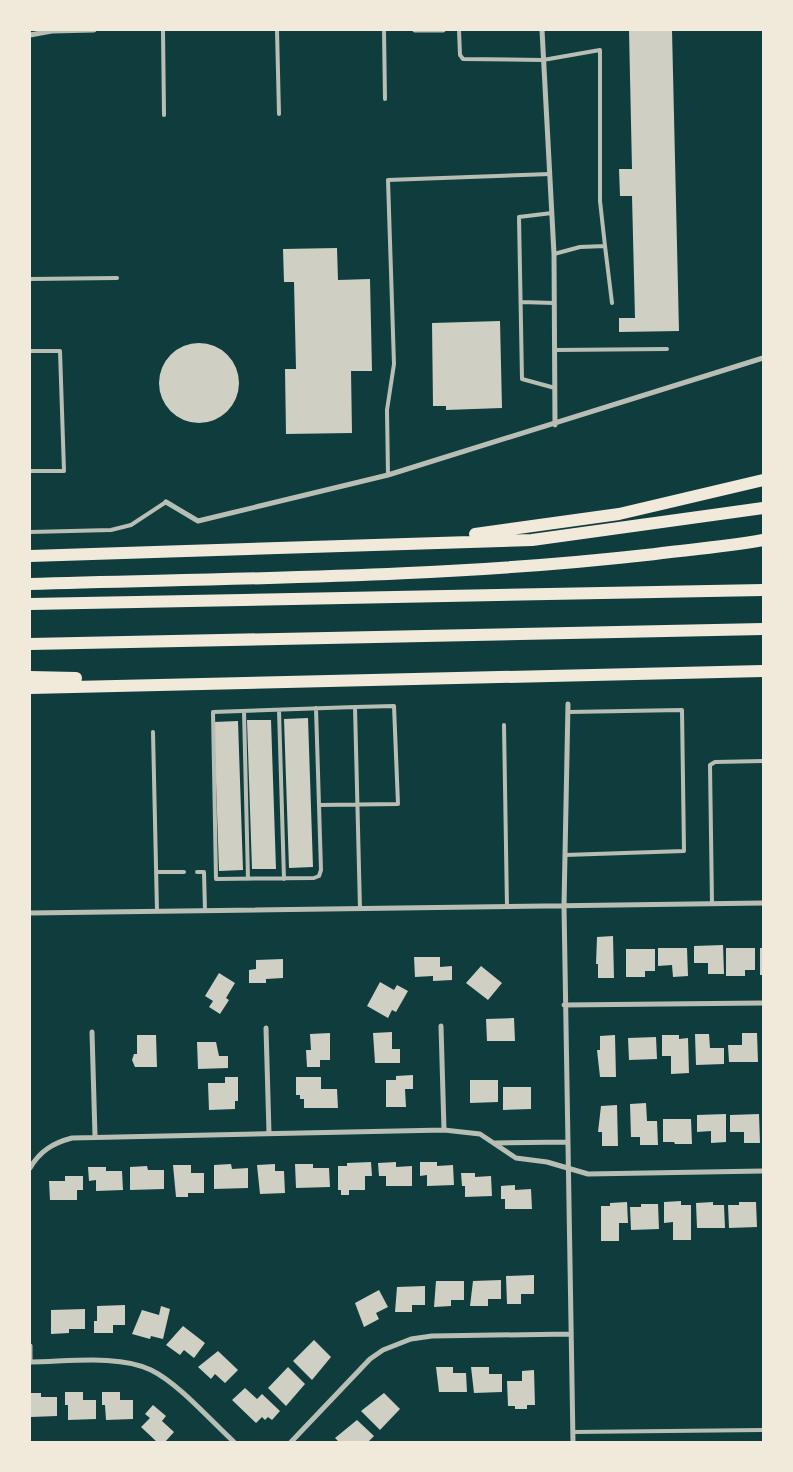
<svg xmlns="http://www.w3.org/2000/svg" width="793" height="1472" font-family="Karla,sans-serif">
<rect width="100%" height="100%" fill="#0f3d3e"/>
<path fill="#cfcfc3" d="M629 30H672L679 331 619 332V318H635L632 196H620L619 169H632Z
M337 248 338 280 370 279 372 371H351L352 433 286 434 285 369H296L294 282H284L283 249Z
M500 321 502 408 446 410V406H433L432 323Z
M159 383a40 40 0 1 1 80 0a40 40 0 1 1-80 0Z
M308 718 313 867 289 868 284 719Z
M247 720H271L276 869H252Z
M238 721 243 870 219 871 214 722Z
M613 936 614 978H598V964H596L597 937Z
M723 945 724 974H708V963H694V946Z
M658 948H687L688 976 673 977 672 965 658 966Z
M726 948H755V970H745V976H726Z
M760 948H763V975H760Z
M626 949H655V971H645V977H626Z
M414 957H440V967L452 966V980L433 981V976L415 977Z
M283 959V978L266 979V983H249V970L256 969V960Z
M481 966 502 983 488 1000 466 983Z
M219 973 235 983 226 998 229 1000 220 1014 209 1007 213 1001 205 996Z
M380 982 394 990 397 985 408 991 396 1012 392 1010 388 1018 367 1006Z
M514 1018 515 1041H487L486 1019Z
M392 1032V1049H400V1063H375L373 1033Z
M330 1033V1060H320V1067H307L306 1050H311L310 1034Z
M742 1033H757L758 1062H729L728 1045H742Z
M695 1034H709L710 1048H724V1064L696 1065Z
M137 1035H156L157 1067H135L132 1060 134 1054H137Z
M615 1035 616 1077H600L597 1050H600V1036Z
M662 1035H679V1039L688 1038 689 1073 671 1074V1056H662Z
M656 1037 657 1059 629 1060 628 1038Z
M197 1042H216L219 1056H228V1068L198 1069Z
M413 1075V1089H405L406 1107H386V1080H396V1076Z
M225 1077H238V1101H235V1109L209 1110 208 1083H225Z
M296 1077H321V1089H337L338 1108H304V1099H300V1095H296Z
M470 1080H498V1102L470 1103Z
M503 1087H531V1109L503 1110Z
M646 1103 647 1121H657L658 1145H640V1137H631L630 1104Z
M617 1105 618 1146H602V1132H598L601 1106Z
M726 1114V1142L711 1143V1131L697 1132V1115Z
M759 1114 760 1143H744V1132H730V1115Z
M663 1119H691L692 1144H675L674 1142H663Z
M371 1162 372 1176H365V1190H349V1195H341V1190H338V1166H347V1163Z
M396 1162V1167L412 1166V1186H386V1176H379L378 1163Z
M420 1162H437V1166L453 1165 454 1185 427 1186V1175L420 1176Z
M231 1164 232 1169 248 1168V1188L214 1189V1165Z
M275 1164V1171H284L285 1193 260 1194 257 1165Z
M295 1164H313V1168H329L330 1187 296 1188Z
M173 1165H191V1173H204V1193H188V1197H176Z
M147 1166 148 1170H164V1189L130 1190V1167Z
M88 1167H106V1171H122L123 1190 96 1191V1180L89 1181Z
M461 1173H475V1177L491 1176 492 1196 465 1197V1186H462Z
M65 1176H83V1190H77V1200H50L49 1181H65Z
M515 1185V1190L531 1189 532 1209H505V1199H501V1186Z
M681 1201V1205H691V1240H673V1222L664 1223V1202Z
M627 1202 628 1223H619V1241H601V1206H610V1203Z
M713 1202V1205H724L725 1228H697L696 1203Z
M739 1202H756L757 1227 729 1228 728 1205H739Z
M641 1204H658L659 1229 631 1230 630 1207H641Z
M534 1275V1294H521V1304H507L506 1276Z
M501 1280V1299H488V1306H470L473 1281Z
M436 1281H464V1300H451V1306L434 1307Z
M425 1286V1305H412V1312H395L397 1287Z
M379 1290 388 1307 376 1313 379 1319 364 1327 355 1303Z
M125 1305V1325H113V1333H94V1321H97V1306Z
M161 1306 170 1309 163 1339 151 1336 150 1339 132 1334 142 1310 159 1315Z
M85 1309V1329H69V1333L51 1334V1310Z
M183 1326 205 1343 194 1358 184 1350 180 1355 166 1345Z
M314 1340 331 1357 312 1380 293 1361Z
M218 1351 238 1370 225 1383 215 1374 211 1379 198 1367Z
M288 1367 305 1384 286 1406 268 1388Z
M436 1367H453V1373H466L467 1392H439Z
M471 1367H489V1374H502V1392L474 1393Z
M534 1370 535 1405H527V1409H515V1406H508L507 1381H522V1371Z
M245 1388 257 1399 262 1394 280 1411 272 1420 268 1417 265 1420 262 1417 256 1423 232 1400Z
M65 1392H83V1400H96V1419L68 1420V1405H65Z
M102 1392H120V1400H133V1419L106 1420 105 1405H102Z
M30 1393H41V1397H57V1416L31 1417Z
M384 1393 400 1409 380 1430 361 1411Z
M153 1405 166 1416 162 1421 174 1432 165 1442H157L141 1427 150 1418 145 1414Z
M357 1420 374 1436 368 1442H339L335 1438Z"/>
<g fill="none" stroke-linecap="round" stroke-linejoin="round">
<path stroke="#b8beb3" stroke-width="4" d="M163 30 164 115
M277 30 279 114
M384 30 385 99
M459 30 460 55 463 59 543 60 600 50V201L605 246 580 247 554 254
M552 213 519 217 522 379 555 388
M605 246 612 303
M30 279 117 278
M521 302 554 303
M555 350 667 349
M30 351H60L64 471H30
M388 475 387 410 394 364 388 180 550 174
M30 532 111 530 131 525 166 502
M355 707 394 706 398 804 319 805 321 870 319 876 314 878 216 879 213 712 355 707 360 909
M316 708 319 805
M279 710 284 879
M244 711 248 879
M504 725 507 907
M153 732 157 911
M565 855 684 851 682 710 568 712
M156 872H184
M197 872H204L205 911
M712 904 710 765 715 762 763 761
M573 1432 763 1430"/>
<path stroke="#b8beb3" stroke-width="5" d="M415 30H443
M542 30 554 254 555 425
M30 35 52 31 94 30
M166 502 198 521 388 475 763 358
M568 704 564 906 573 1442
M30 913 763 903
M564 1005 763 1003
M441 1026 444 1130
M266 1028 269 1133
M92 1032 95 1136
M495 1143 567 1142
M30 1168C40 1151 53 1143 72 1138L444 1130 480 1134 516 1158 547 1162 588 1174 763 1171
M30 1346V1362
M30 1362C65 1362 119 1354 151 1370 178 1383 211 1421 234 1442
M291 1442 370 1359 383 1350 411 1339 432 1336 570 1334"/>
<path stroke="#f1e9da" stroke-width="12" d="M475 534 619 514 763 480
M30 556 532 540 763 508
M30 584C236 578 442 578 646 555 685 550 724 547 763 540
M30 604 763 590
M30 644 763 629
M30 677 76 678
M30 688 763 671"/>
</g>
<rect width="793" height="1472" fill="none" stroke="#f1e9da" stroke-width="62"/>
</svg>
